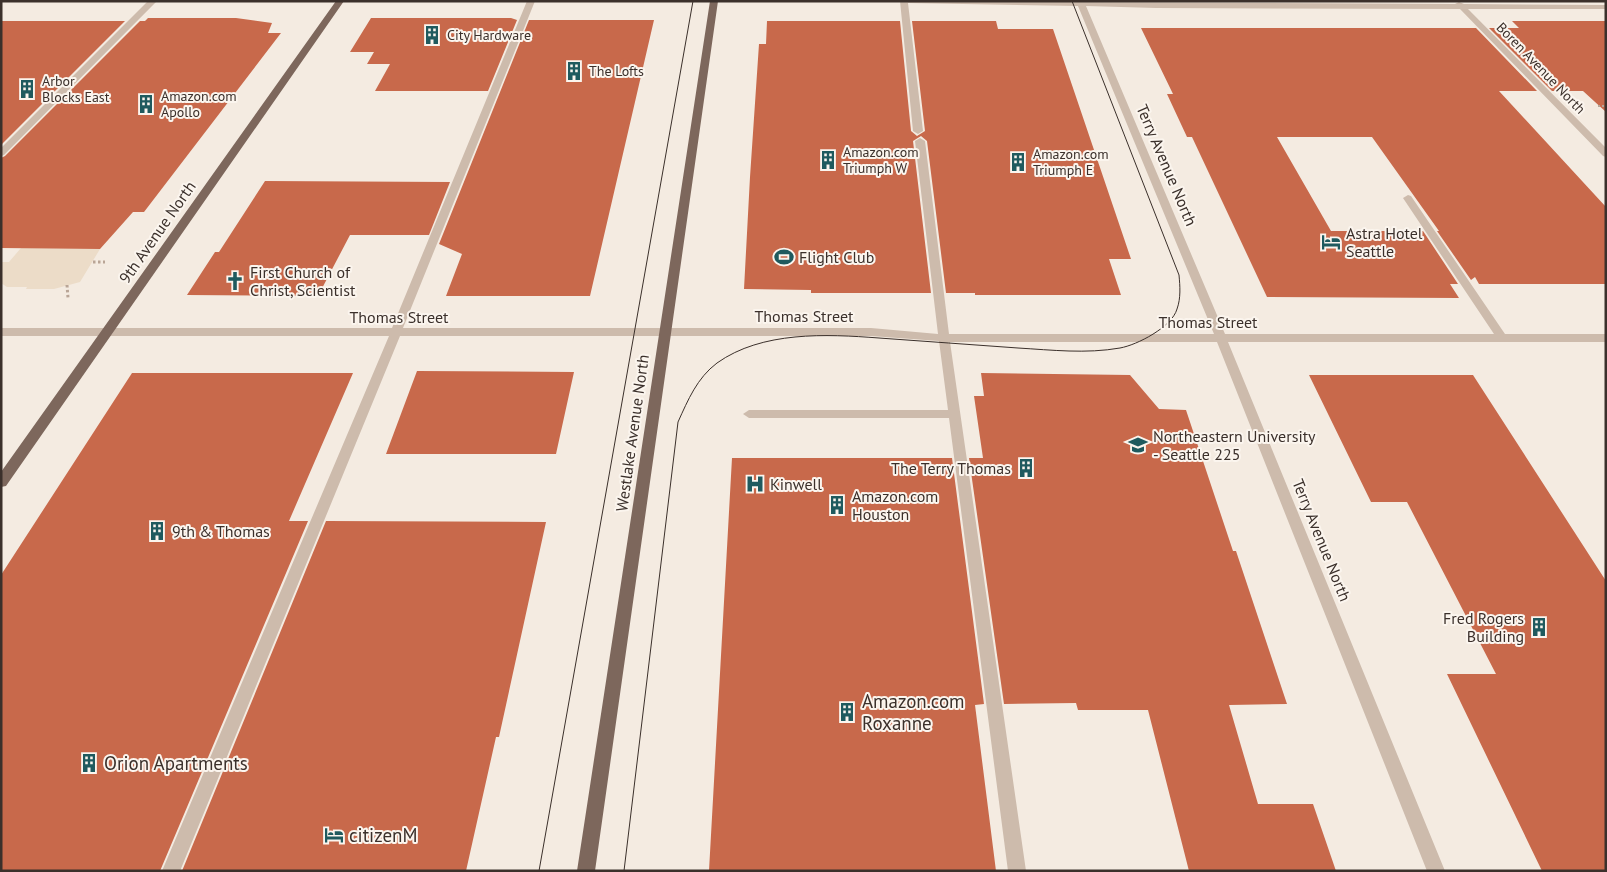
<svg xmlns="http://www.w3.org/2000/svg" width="1607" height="872" font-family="'PT Sans',sans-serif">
<rect width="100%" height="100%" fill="#f4ebe1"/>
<path fill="#ecdcc8" d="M21 248 100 249 80 282 54 289H26L27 287H7L1 283V262H9Z"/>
<path fill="#c8694b" d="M148 18H236L272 23 268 33H281L144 212H133L100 249 1 248V158L5 156 140 21H145Z
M371 18H511L517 20 488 91H375L390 64H367L374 52H350Z
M529 20H654L590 296H446L462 254 439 244Z
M1 21H125L1 145Z
M767 21H900L911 131 917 136 925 131 912 21H996L998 29H1053L1131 259H1109L1121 295H975V293H946L927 141 921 136 913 141 931 293H811V290L744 289 750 177 759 44H766Z
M1512 21H1606V112L1583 91H1552L1489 28H1519Z
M1141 28H1476L1537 91H1499L1606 207V284H1479L1475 277 1471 280 1437 231H1439L1372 137H1277L1331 231H1423L1458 284H1450L1459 298 1267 297 1192 137H1187L1167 94H1173Z
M265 181 450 182 429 235H350L318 296 187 295 215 252H219Z
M417 371 574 372 556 454H386Z
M132 373H353L289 521H308L160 871H1V575Z
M981 373 1130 375 1159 409 1186 410 1233 551H1236L1287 704 1229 705 1258 804H1313L1336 871H1189L1148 710H1078L1076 703 1004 704 969 458H983L974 396H984Z
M1309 375H1473L1606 581V871H1542L1447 674H1496L1407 502H1371Z
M732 458H952L984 704 975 705 996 871H709Z
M326 521 546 522 499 737H496L466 871H182Z"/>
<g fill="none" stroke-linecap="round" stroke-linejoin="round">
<path stroke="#b9a596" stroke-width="2" stroke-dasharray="2 2" stroke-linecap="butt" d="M1598 106H1606"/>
<path stroke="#b9a596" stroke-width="3" stroke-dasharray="2.5 2.5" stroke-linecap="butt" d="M93 262H105
M67 285 68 298"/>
<path fill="#cdbbac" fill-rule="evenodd" d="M148 1H157L4 155 1 156V148Z
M527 1H535L403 328H871L938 334 915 141 920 138 925 141 949 334H1214L1078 6 908 3 923 131 918 134 913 131 900 1 1455 4 1459 2 1464 4 1606 5V9H1468L1606 148V157L1603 156 1460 9 1156 8 1086 6 1225 334H1494L1403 198 1408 195 1411 196 1505 334H1606V342H1228L1445 871H1427L1217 342H950L1026 871H1008L949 418H749L743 414 749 410H948L939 341 871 336H400L180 871H162L389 336H1V328H392Z"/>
<path fill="#7d675c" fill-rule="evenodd" d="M336 1H344L6 486 1 487V472Z
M710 1H718L595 871H577Z"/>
<path stroke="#3b302b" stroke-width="1" d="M539 871 693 1
M624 871 678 422C688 400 697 378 717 363 762 331 826 334 879 338 925 341 972 345 1018 348 1052 350 1086 354 1120 348 1137 345 1172 327 1177 309 1181 298 1180 286 1179 275L1072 1"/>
</g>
<defs>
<g id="building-bare" transform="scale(1.5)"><path d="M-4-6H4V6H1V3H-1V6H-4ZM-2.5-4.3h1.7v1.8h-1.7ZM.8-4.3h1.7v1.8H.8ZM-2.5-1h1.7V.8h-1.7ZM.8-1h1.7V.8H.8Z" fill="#1f5a5e" stroke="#fbf5ee" stroke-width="2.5" paint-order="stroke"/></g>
<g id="hotel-bare" transform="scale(1.5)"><path d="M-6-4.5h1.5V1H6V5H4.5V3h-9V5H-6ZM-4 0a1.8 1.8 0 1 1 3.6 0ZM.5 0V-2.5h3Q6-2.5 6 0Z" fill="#1f5a5e" stroke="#fbf5ee" stroke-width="2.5" paint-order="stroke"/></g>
<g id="stadium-bare" transform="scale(1.5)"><path d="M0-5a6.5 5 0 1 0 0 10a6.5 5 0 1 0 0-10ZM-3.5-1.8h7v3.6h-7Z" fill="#1f5a5e" stroke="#fbf5ee" stroke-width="2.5" paint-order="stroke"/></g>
<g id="church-bare" transform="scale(1.5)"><path d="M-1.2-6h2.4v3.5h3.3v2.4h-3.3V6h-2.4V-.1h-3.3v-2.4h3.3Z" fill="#1f5a5e" stroke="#fbf5ee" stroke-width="2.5" paint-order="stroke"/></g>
<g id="university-bare" transform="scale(1.5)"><path d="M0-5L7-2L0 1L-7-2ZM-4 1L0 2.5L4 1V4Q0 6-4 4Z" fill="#1f5a5e" stroke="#fbf5ee" stroke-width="2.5" paint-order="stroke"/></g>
<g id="hospital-bare" transform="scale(1.5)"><path d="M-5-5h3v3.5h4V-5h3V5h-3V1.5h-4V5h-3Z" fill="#1f5a5e" stroke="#fbf5ee" stroke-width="2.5" paint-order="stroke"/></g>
</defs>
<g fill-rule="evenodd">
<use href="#building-bare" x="432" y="35"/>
<use href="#building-bare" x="574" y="71"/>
<use href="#building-bare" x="27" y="89"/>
<use href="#building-bare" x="146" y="104"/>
<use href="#building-bare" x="828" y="160"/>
<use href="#building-bare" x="1018" y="162"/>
<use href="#hotel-bare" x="1331" y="242"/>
<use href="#stadium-bare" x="784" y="257"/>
<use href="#church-bare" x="235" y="281"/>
<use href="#university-bare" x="1138" y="445"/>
<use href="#building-bare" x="1026" y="468"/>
<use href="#hospital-bare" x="755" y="484"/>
<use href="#building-bare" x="837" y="505"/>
<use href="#building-bare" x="157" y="531"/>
<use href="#building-bare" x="1539" y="627"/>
<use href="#building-bare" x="847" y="712"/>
<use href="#building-bare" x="89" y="763"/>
<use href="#hotel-bare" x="334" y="835"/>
</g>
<g text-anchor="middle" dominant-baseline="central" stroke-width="4" stroke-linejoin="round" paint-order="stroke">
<g font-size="14" fill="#3b302b" stroke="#fbf5ee" text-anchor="start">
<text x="447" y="35">City Hardware</text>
<text x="589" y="71">The Lofts</text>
<text x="42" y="81">Arbor<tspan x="42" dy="16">Blocks East</tspan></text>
<text x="161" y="96">Amazon.com<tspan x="161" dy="16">Apollo</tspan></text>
<text x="843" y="152">Amazon.com<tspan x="843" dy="16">Triumph W</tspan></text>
<text x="1033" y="154">Amazon.com<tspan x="1033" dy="16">Triumph E</tspan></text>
</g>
<g font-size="14" fill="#3b302b" stroke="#fbf5ee">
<text transform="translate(1541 68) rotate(46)">Boren Avenue North</text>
</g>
<g font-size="16" fill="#3b302b" stroke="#fbf5ee">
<text transform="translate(1167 165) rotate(67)">Terry Avenue North</text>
<text transform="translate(157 232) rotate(-55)">9th Avenue North</text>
<text x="804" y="316">Thomas Street</text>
<text x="399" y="317">Thomas Street</text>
<text x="1208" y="322">Thomas Street</text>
<text transform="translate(632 433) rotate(-82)">Westlake Avenue North</text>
<text transform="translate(1322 540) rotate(68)">Terry Avenue North</text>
</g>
<g font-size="16" fill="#3b302b" stroke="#fbf5ee" text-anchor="start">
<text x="1346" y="233">Astra Hotel<tspan x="1346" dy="18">Seattle</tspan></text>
<text x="799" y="257">Flight Club</text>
<text x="250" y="272">First Church of<tspan x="250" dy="18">Christ, Scientist</tspan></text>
<text x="1153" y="436">Northeastern University<tspan x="1153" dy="18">- Seattle 225</tspan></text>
<text x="1011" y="468" text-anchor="end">The Terry Thomas</text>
<text x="770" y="484">Kinwell</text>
<text x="852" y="496">Amazon.com<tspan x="852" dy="18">Houston</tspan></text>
<text x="172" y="531">9th &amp; Thomas</text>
<text x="1524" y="618" text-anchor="end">Fred Rogers<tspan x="1524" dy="18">Building</tspan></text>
</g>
<g font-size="19" fill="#3b302b" stroke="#fbf5ee" text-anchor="start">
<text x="862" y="701">Amazon.com<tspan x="862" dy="22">Roxanne</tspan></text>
<text x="104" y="763">Orion Apartments</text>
<text x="349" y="835">citizenM</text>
</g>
</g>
<rect width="1607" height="872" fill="none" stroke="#3b302b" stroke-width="5"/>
</svg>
